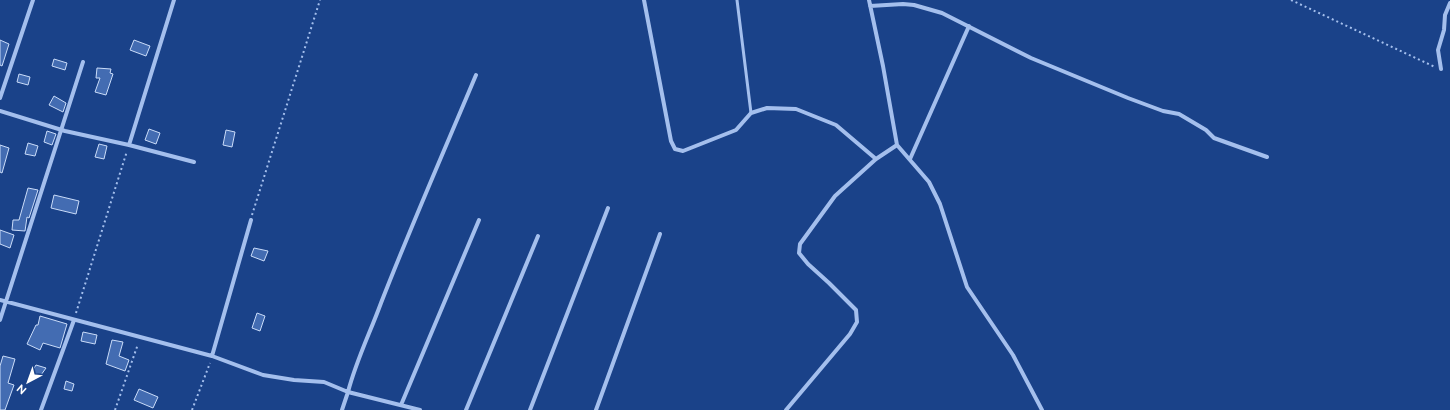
<svg xmlns="http://www.w3.org/2000/svg" width="1450" height="410" font-family="Raleway,sans-serif">
<rect width="100%" height="100%" fill="#1a4289"/>
<path fill="#436cb2" stroke="#cadcf9" d="M0 40 9 44 2 66 0 65Z
M134 40 150 46 146 56 130 50Z
M54 59 67 63 65 70 52 66Z
M97 68 111 69 110 73 113 74 106 95 95 92 100 78H96Z
M19 74 30 77 28 85 17 82Z
M54 96 66 103 63 112 49 105Z
M149 129 160 133 156 144 145 140Z
M226 130 235 132 232 147 223 145Z
M47 131 56 134 52 145 44 142Z
M28 143 38 146 35 156 25 154Z
M99 144 107 146 104 159 95 157Z
M0 145 9 148 2 173 0 172Z
M28 188 38 190 29 218 27 217 25 231 12 230 13 220H19Z
M54 195 79 201 76 214 51 208Z
M0 230 14 235 10 248 0 244Z
M254 248 268 251 264 261 251 256Z
M257 313 265 316 260 331 252 328Z
M40 316 67 324 60 348 43 343 40 350 27 344 36 325H38Z
M83 332 97 335 95 344 81 341Z
M112 340 123 342 119 356 129 360 125 371 106 364Z
M3 356 15 359 8 383 14 385 5 410H0V366Z
M36 365 46 368 41 375 31 373Z
M66 381 74 384 72 391 64 389Z
M139 389 158 397 153 408 134 400Z"/>
<g fill="none" stroke-linecap="round" stroke-linejoin="round">
<path stroke="#a4bfed" stroke-width="2" stroke-dasharray="2 3" stroke-linecap="butt" d="M1291 0 1435 67
M252 215 320 0
M76 313 127 151
M115 410 138 344
M192 410 210 363"/>
<path stroke="#a4bfed" stroke-width="3" d="M737 0 751 113"/>
<path stroke="#a4bfed" stroke-width="4" d="M644 0 671 141 675 149 683 151 736 130 751 113 767 108 796 109 836 125 876 159
M869 0 883 66 897 145
M870 6 903 4 914 5 942 13 1031 58 1128 98 1163 111 1179 114 1206 130 1214 138 1267 157
M1441 69 1438 50 1444 30 1445 15 1450 3
M0 98 33 0
M0 111 65 131 129 145 194 162
M129 145 174 0
M910 159 969 26
M0 300 212 356 263 375 294 380 324 382 348 392 342 410
M0 320 83 62
M212 356 251 220
M401 405 479 220
M41 410 74 320
M420 410 348 392C356 361 370 333 381 303 411 226 444 151 476 75
M466 410 538 236
M530 410 608 208
M596 410 660 234
M786 410 850 334 857 322 856 310 829 283 808 264 799 253 800 244 835 196 876 159 897 145 929 182 940 204 967 287 1013 355 1042 410"/>
</g>
<g transform="translate(28 382) rotate(221)" stroke="#1a4289" stroke-width="3" paint-order="stroke">
<path d="M0-3L7 15L0 10L-7 15Z" fill="#ffffff"/>
<text y="-6" font-size="11" font-weight="bold" text-anchor="middle" fill="#ffffff">N</text>
</g>
</svg>
